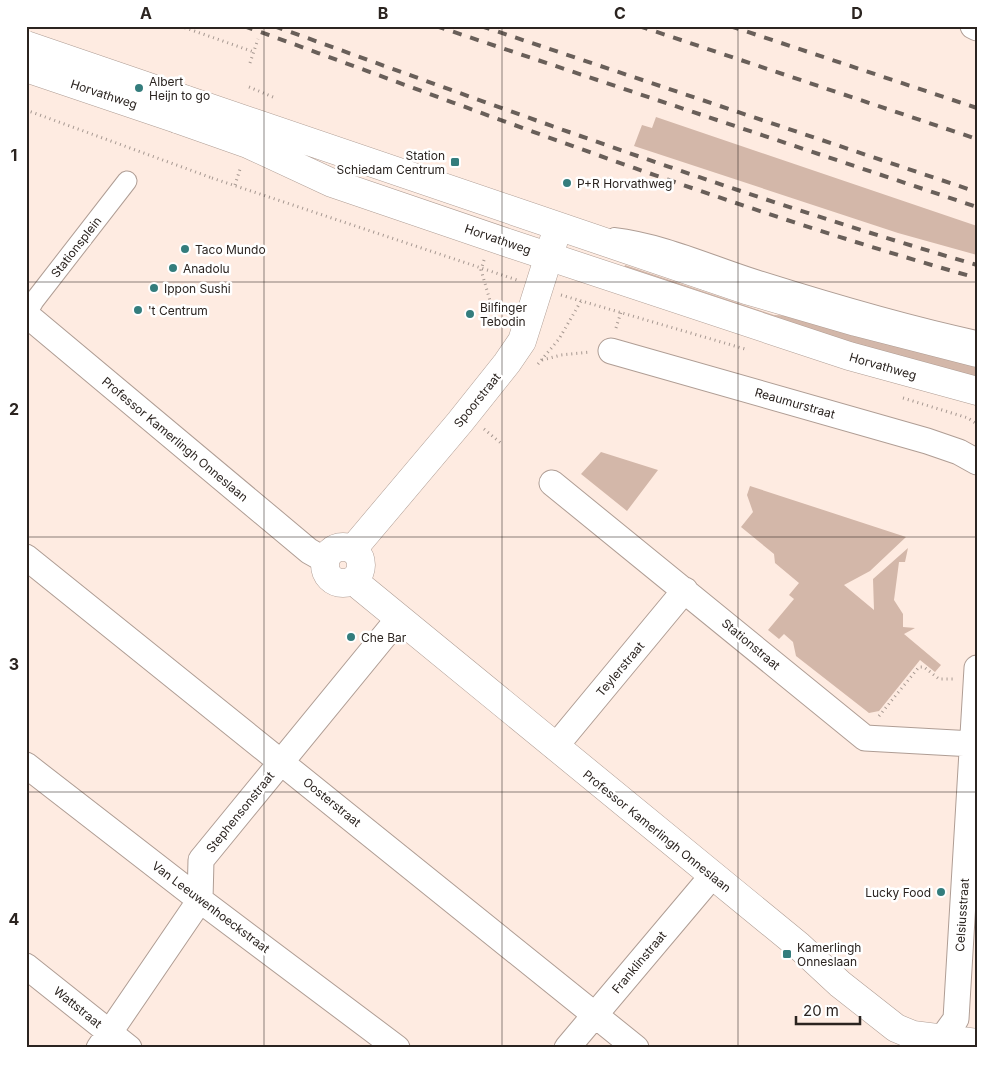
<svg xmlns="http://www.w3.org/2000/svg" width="1003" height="1074" font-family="Inter,sans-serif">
<rect width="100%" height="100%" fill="#feebe1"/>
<path fill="#d3b7a9" d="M656 117 977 226V255L898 233 634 146 642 125 652 128Z
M625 265 774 315 796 316 977 361V380L888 360 624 269Z
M601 452 658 470 627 511 581 474Z
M750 486 906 537 870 571 844 585 874 610 873 579 908 548 905 562H899L894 600 903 614V627L915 628 904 634 941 665 935 672 920 660 879 711 869 713 796 656 793 642 784 634 779 639 768 630 794 599 789 595 799 583 775 563 774 554 741 527 753 512 747 495Z"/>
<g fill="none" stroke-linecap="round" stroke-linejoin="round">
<g stroke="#af9d94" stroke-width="14">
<path id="service" d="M614 234C664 240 709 261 756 276 829 299 902 321 977 337"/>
</g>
<g stroke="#af9d94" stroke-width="21">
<path id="pedestrian" d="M26 315 34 301 127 181"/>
</g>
<g stroke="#af9d94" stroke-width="27">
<path id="minor" d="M973 26 977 28
M26 317 34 321 309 551 325 560
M611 351 927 441 959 452 977 462
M552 483 865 738 973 744
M26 557 636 1048
M555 747 685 590
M26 765 200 900 397 1048
M26 966 129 1048
M99 1048 200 900 201 860 399 618
M567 1048 712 876
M935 1048 956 1019 977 668"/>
</g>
<g stroke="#af9d94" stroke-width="29">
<path id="tertiary" d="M325 565a18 18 0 1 1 36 0a18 18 0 1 1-36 0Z
M353 549 460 422 507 363 522 341 558 227
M355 580 361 587 798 945 840 984 896 1028 913 1035 977 1043"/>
</g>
<g stroke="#af9d94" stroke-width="29">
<path id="secondary" d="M184 99 746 290 856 322 977 353
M177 119 248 144 332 183 508 243 849 356 977 391"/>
</g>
<path stroke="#a69891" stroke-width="3" stroke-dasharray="1 4" stroke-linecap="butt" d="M180 26 254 52
M250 63 258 39
M249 87 273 97
M26 123 29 121
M212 178 517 280
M235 185 241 166
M484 260 481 270 499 331
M561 295 745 349
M616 328 621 312
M542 360 561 355 590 352
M538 364 559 339 581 301
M903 398 968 418 977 424
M484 429 502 444
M879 716 919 667H924L939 679H955"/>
<use href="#service" stroke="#fff" stroke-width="12"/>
<use href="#pedestrian" stroke="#fff" stroke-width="19"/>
<use href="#minor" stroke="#fff" stroke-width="25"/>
<use href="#tertiary" stroke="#fff" stroke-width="28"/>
<use href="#secondary" stroke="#fff" stroke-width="28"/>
<path stroke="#695f59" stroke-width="4" stroke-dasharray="9 9" stroke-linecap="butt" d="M244 26C487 114 728 208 977 278
M274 26C507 110 739 196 977 265
M436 26 977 207
M481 26 977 192
M639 26 977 139
M730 26 977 108"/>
<g stroke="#af9d94" stroke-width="29" stroke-linecap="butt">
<path id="secondary-bridge" d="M26 45 184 99
M26 68 177 119"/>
</g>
<path stroke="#a69891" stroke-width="3" stroke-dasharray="1 4" stroke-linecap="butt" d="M26 110 212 178"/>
<use href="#secondary-bridge" stroke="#fff" stroke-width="28"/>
</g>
<path fill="none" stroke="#2b2420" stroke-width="1" stroke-opacity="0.55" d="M264 26V1048M502 26V1048M738 26V1048M26 282H977M26 537H977M26 792H977"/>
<g fill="#347d7d" stroke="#fff" stroke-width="2">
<circle cx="139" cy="88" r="5"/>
<rect x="450" y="157" width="10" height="10" rx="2.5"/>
<circle cx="567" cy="183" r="5"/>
<circle cx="185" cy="249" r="5"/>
<circle cx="173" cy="268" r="5"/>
<circle cx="154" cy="288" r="5"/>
<circle cx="138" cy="310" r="5"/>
<circle cx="470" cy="314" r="5"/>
<circle cx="351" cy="637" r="5"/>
<circle cx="941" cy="892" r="5"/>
<rect x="782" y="949" width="10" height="10" rx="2.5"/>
</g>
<g text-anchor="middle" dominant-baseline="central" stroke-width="5" stroke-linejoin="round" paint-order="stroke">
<g font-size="12" fill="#2b2420" stroke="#fff" text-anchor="start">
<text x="149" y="81">Albert<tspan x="149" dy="14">Heijn to go</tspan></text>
<text x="445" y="155" text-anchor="end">Station<tspan x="445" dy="14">Schiedam Centrum</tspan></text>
<text x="577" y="183">P+R Horvathweg</text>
<text x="195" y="249">Taco Mundo</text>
<text x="183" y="268">Anadolu</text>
<text x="164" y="288">Ippon Sushi</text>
<text x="480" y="307">Bilfinger<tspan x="480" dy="14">Tebodin</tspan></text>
<text x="148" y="310">'t Centrum</text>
<text x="361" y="637">Che Bar</text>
<text x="931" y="892" text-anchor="end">Lucky Food</text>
<text x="797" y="947">Kamerlingh<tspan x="797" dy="14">Onneslaan</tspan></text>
</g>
<g font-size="12" fill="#2b2420" stroke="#fff">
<text transform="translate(104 94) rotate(18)">Horvathweg</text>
<text transform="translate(498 239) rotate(19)">Horvathweg</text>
<text transform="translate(76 247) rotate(-52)">Stationsplein</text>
<text transform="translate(883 366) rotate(16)">Horvathweg</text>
<text transform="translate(477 400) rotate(-51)">Spoorstraat</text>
<text transform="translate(795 403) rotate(16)">Reaumurstraat</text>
<text transform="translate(175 439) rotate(40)">Professor Kamerlingh Onneslaan</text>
<text transform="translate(751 644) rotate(40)">Stationstraat</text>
<text transform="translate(620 669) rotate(-50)">Teylerstraat</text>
<text transform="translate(332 802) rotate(39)">Oosterstraat</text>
<text transform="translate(240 812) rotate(-51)">Stephensonstraat</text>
<text transform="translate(657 831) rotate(39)">Professor Kamerlingh Onneslaan</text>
<text transform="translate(211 907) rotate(37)">Van Leeuwenhoeckstraat</text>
<text transform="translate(962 915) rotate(-86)">Celsiusstraat</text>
<text transform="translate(639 962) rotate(-50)">Franklinstraat</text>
<text transform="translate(78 1007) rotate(39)">Wattstraat</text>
</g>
</g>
<rect width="1003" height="1074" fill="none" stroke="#ffffff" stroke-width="55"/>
<path d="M796 1016v8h64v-8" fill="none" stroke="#2b2420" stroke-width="2.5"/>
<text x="803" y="1016" font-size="15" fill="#2b2420" stroke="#ffffff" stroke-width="4" paint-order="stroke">20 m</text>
<rect x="28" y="28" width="948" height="1018" fill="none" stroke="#2b2420" stroke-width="2"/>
<g font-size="16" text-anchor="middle" font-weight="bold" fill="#2b2420">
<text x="146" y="19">A</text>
<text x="383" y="19">B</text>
<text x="620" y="19">C</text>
<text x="857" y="19">D</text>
<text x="14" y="161">1</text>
<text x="14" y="415">2</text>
<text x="14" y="670">3</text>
<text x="14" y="925">4</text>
</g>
</svg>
